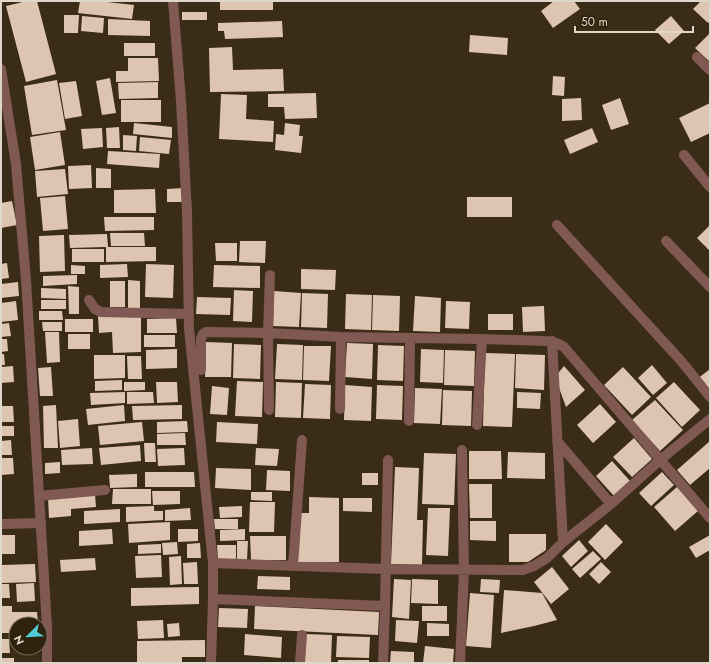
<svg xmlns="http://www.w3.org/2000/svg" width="711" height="664" font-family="Jost,sans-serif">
<rect width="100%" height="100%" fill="#3a2c17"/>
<path fill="#dec5b2" d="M27 1H37L56 74 26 82 6 6Z
M80 1H98L134 5 132 19 78 13Z
M220 1H273V10H220Z
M554 1H574L580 9 553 28 541 11Z
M701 1H710V21L708 23 693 9Z
M182 12H207V20H182Z
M64 15H79L78 33H64Z
M82 16 104 18 103 33 81 31Z
M671 16 684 31 669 44 655 30Z
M108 19 150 21V36L108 35Z
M282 21 283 37 225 39 224 31H218V23Z
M710 33V62L695 48Z
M470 35 508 38 507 55 469 52Z
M124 43H155V56H124Z
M232 47 233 70 283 69 284 91 210 92 209 48Z
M128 58H158L159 81 116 82V71H128Z
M553 76 565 77 564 96 552 95Z
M110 78 116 113 102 115 96 81Z
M57 80 66 130 32 135 24 86Z
M76 81 82 116 65 119 59 83Z
M158 82V98L119 99 118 83Z
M316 93 317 118 285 119 284 107H268V94Z
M221 94 247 95 246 119 274 121 273 142 219 139Z
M581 98 582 120 562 121V99Z
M620 98 629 124 611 130 602 105Z
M121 100H161V122H121Z
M710 103V133L691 142 679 118Z
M134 123 172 127V138L133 134Z
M285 123 300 125 299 136H303L301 153 275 150 276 134 284 135Z
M119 127 120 148H107L106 128Z
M102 128 103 147 83 149 81 129Z
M592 128 598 142 570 154 564 140Z
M60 132 65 165 35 170 30 137Z
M123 135 137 136 136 151 123 150Z
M140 137 171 140 169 154 139 151Z
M108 151 160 154 159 168 107 164Z
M91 165 92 188 69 189 68 166Z
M96 168 111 169V188H96Z
M65 169 68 194 37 197 35 171Z
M184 188V202H167V189Z
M155 189 156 213H114V190Z
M65 196 68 229 43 231 40 198Z
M467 197H512V217H467Z
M12 201 17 225 1 228V203Z
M104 217H154V230L105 231Z
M710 225V251L697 238Z
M110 233H144L145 246H111Z
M107 234 108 247H156V261L106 262V247L70 248 69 235Z
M64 235 65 271 40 272 39 236Z
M240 241H266L265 263 239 262Z
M215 243H237V261H216Z
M72 249H104V262H72Z
M7 263 9 278 1 279V264Z
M127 264 128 277 100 278V265Z
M146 264 174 265 173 298 145 297Z
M71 265 85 266V274H71Z
M214 265 260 266V288L213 287Z
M301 269 336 270 335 290 301 289Z
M77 275V284L43 286V276Z
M128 280 140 281V308H128Z
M110 281H125V307H110Z
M18 282 19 296 1 298V284Z
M68 286 79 287V314H69Z
M41 288 66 289V299L41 298Z
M234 290 253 291 252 322 233 321Z
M274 291 301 293 299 327 273 326Z
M302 293 328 294 327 328 301 327Z
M346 294 372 295 371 330 345 329Z
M373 295 400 296 399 331 372 330Z
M415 296 441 298 440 332 413 331Z
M197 297 231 298 230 315 196 314Z
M41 300H66V309H41Z
M16 301 18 320 1 322V303Z
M446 301 470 302 469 329 445 328Z
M544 306 545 331 523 332 522 307Z
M39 311H62L63 320H39Z
M488 314H513V330H488Z
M98 316H141V352L113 353 112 332 99 333Z
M176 318 177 333H147V319Z
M65 319H93V332H65Z
M42 322H62V331H43Z
M9 323 11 336 1 337V324Z
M45 332H59L60 362 47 363Z
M68 334H90V349H68Z
M144 335H175V347H144Z
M1 339H7L8 351 1 352Z
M206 342 232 343 231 377H205Z
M347 343 373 344 372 379 345 377Z
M234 344 261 345 260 379 233 378Z
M277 344 303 345 302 380 275 379Z
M378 345 404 346 403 381 377 380Z
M304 346H331L329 381 303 380Z
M177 349V368L146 369V350Z
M421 349 444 350 443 383 420 382Z
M445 350 475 351 474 386 444 385Z
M485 353 515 354 512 427 483 426Z
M1 354H4L5 365H1Z
M516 354 545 355 544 390 515 388Z
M94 355H125V378L94 379Z
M127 356H141L142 379H128Z
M652 365 667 383 653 395 638 378Z
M13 366 14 382 1 383V367Z
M564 366 585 390 566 407 555 377Z
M51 367 53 396H40L38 368Z
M623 367 651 397 632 415 604 385Z
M710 369V395L697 379Z
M122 380V390L95 391V381Z
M237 381 263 382 262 417 235 416Z
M124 382H145V390L124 391Z
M156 382H177L178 402 157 403Z
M276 382 302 383 301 418 275 417Z
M674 382 700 410 682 427 656 398Z
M305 384 331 385 330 419 303 418Z
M345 385 372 387 371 421 344 420Z
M377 385 403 386 402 420 376 419Z
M212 386 229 388 227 415 210 414Z
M415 388 442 389 440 424 414 423Z
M443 390 472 391 471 426 442 425Z
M125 392V403L91 405 90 393Z
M127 392H153L154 403 127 404Z
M517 392 541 393 540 409 517 408Z
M655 400 683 430 660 451 632 420Z
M600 404 616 422 593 443 577 425Z
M56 405 58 448H44L43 406Z
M124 405 125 421 88 425 86 409Z
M182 405V419L133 420 132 406Z
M1 406H13L14 422H1Z
M78 419 80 446 60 448 58 421Z
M187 421 188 432 157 433V422Z
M142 422 144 441 100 445 98 426Z
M217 422 258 424 257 444 216 442Z
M1 426H14V436H1Z
M185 433 186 445H157V434Z
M634 438 652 459 632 477 613 457Z
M11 440 12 455H1V441Z
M710 441V468L690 485 677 470Z
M144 443H155L156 462H145Z
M140 445 141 461 101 465 99 448Z
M92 448 93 464 62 465 61 450Z
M184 448 185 465 158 466 157 449Z
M256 448 279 449 277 466 255 465Z
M469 451H501L502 479H469Z
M508 452 545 453V479L507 478Z
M424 453 456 454 454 505 422 504Z
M1 458H13L14 474 1 475Z
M612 461 630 481 614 496 596 476Z
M60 462V473L45 474V463Z
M395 467 419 468 417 520H423L422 565 391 564Z
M216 468 251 469V490L215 488Z
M267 470 290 471V491L266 490Z
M145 472H194L195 487H145Z
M662 472 674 485 651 506 639 493Z
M362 473H378V485H362Z
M137 474V487L110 488 109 475Z
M469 484H492V518H470Z
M677 487 698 511 675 531 654 507Z
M113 489H151V504H112Z
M152 491H180V504L153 505Z
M251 492H272V501L251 500Z
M95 494 96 507 71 509V516L49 518 48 498Z
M309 497 339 498V562H298V513H309Z
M343 498H372V512L343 511Z
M250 502H275L274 532H249Z
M154 506V511H163V520L126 522V507Z
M242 506V517L220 518 219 507Z
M190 508 191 520 165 521V510Z
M428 508H450L448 556 426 555Z
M120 509V522L84 524V511Z
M214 519H238V529H215Z
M470 521H496V541L470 540Z
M170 522V540L129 543 128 524Z
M606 524 623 542 605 560 588 542Z
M112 529 113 544 79 546V531Z
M178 529H198V541L178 542Z
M245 529V540L220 541V530Z
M509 534H546V550L528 562H509Z
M1 535H15V554H1Z
M710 535V550L696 558 689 547Z
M250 536H286V560H251Z
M579 540 588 551 571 567 562 556Z
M237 541H248L247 560H237Z
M177 542 178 554 163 555 162 543Z
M200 543 201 558H187V544Z
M161 544V553L138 554V545Z
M217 545H236V560H218Z
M593 551 601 559 580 578 572 569Z
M161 555 162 577 136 578 135 556Z
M181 556 182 584 170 585 169 557Z
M95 558 96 570 61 572 60 560Z
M197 562 198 584H184L183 563Z
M601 562 611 572 599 584 589 574Z
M35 564 36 582 1 583V565Z
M552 567 569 589 551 604 534 582Z
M258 576 290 577V590L257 589Z
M394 579 411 580 409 619 392 617Z
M412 579 438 580V604L411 603Z
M481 579 500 580 499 593 480 592Z
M34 583 35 601 17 602 16 584Z
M1 584H9L10 598H1Z
M199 587V604L131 606V588Z
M504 590 542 593 557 620 534 626 501 633Z
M470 593 494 595 491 648 466 646Z
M1 606H12V612H37L38 622H28V624H16V630H12V633H1Z
M255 606 379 612 378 635 254 629Z
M422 606H447V621H422Z
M219 608 248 609 247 628 218 627Z
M163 620 164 638 138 639 137 621Z
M396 620 419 621 417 643 395 641Z
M179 623 180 636 168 637 167 624Z
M427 623 449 624V636H427Z
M245 634 282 637 281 658 244 655Z
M305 634 332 635 331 663H304Z
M337 636 370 637 369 658 336 657Z
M1 639H9L10 653H1Z
M205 640V657H182V663H137V641Z
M425 646 454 649 453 663H423Z
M391 651 414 652V663H390Z
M1 658H14V663H1Z
M338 660H369V663H338Z"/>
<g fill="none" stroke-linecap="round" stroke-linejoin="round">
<path stroke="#805953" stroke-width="10" d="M173 1 181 101 187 212 189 329 213 563V599L211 663
M697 57 710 70
M1 69 16 164 26 280 47 627V663
M684 155 710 187
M557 225 682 362 710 397
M666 241 710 287
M89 300 95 309 101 312 188 314
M552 341 563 542
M201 370V339L203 334 206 332 268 333 341 337 482 339 545 341C553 341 558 343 564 347L710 518
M340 409 341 337
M269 410 268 333 270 275
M409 421 410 339
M477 425 482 339
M557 441 611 504
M39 496 105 490
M1 524 41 523
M213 563 386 569 523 570 534 566 547 558 563 542 611 504 660 460 710 419
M293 566 302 440
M213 599 385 606
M300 663 302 635
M383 663 385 606 388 460
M460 663 464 570 462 450"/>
</g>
<rect width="711" height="664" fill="none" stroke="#dfd7ca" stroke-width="4"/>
<g transform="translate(28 636) rotate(246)"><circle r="19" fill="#2f220d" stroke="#756a59"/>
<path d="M0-3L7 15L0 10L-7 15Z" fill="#51ccd1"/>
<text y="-6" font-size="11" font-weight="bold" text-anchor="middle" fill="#dfd7ca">N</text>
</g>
<path d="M575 26v6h118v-6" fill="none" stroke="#dfd7ca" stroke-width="2"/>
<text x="581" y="26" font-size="12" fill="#dfd7ca" stroke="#2f220d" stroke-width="3" paint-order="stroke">50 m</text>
</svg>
